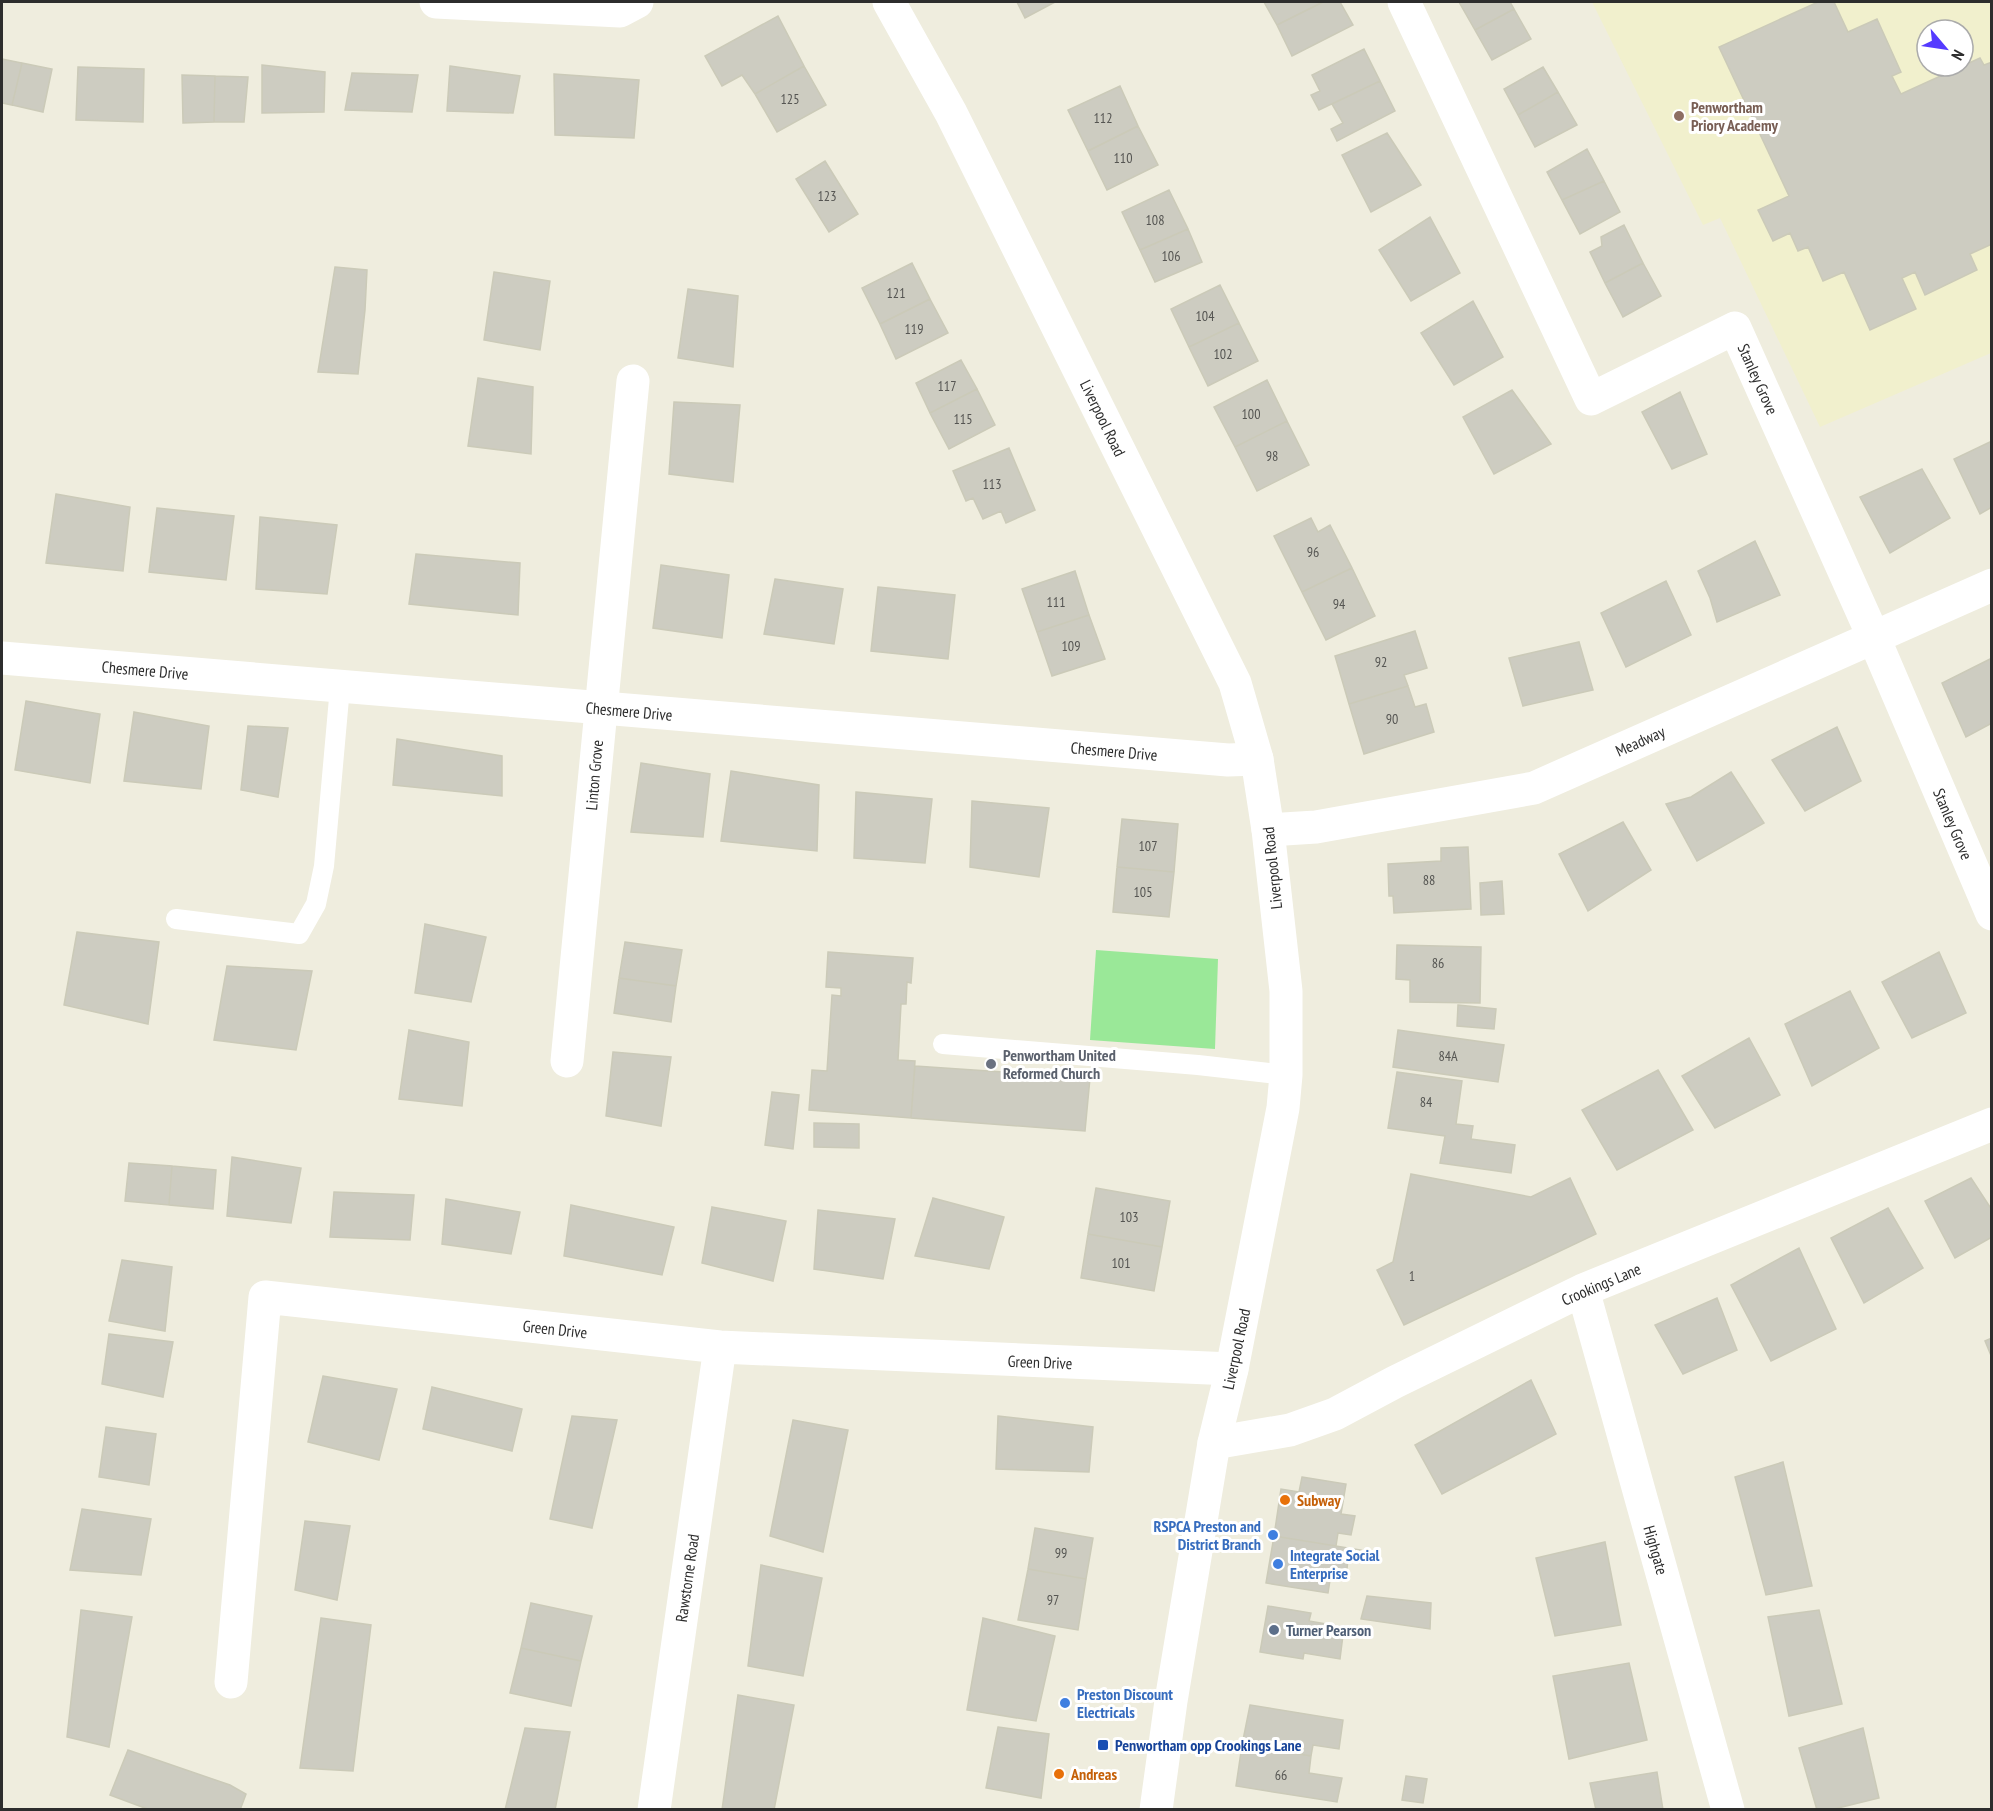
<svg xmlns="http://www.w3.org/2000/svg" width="1993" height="1811" font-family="'PT Sans Narrow',sans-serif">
<rect width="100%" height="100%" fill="#efedde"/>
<path fill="#f1f0cd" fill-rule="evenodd" d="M1592 2H1991V353L1820 427 1720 218 1703 225ZM1927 30H1963V66H1927Z"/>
<path fill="#9ae898" d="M1096 950 1218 959 1215 1049 1090 1040Z"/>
<path fill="#cdccc1" stroke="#cbcab8" stroke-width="1.5" d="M1017 2H1055L1025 18Z
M1264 2H1323L1277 25Z
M1323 2H1340L1353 25 1292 56 1277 25Z
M1459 2H1510L1514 9 1475 30Z
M1818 2H1834L1848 32 1877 19 1901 72 1892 76 1901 94 1980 58 1984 65 1992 62V244L1970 254 1977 270 1925 295 1915 272 1902 278 1916 309 1870 330 1844 272 1823 281 1808 247 1798 251 1790 233 1773 241 1758 210 1789 196 1719 47Z
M1514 9 1531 39 1492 60 1475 30Z
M778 16 804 66 755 94 742 75 722 86 705 56Z
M1364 49 1380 81 1319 110 1311 95 1320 91 1312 75Z
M2 59 22 63 12 105 2 103Z
M22 63 52 69 43 112 12 105Z
M262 65 325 72 324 112 262 113Z
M450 66 520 76 513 113 447 111Z
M804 66 826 105 777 132 755 94Z
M78 67 144 69 143 122 76 120Z
M1543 67 1558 92 1518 115 1504 89Z
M352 73 418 75 412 112 345 110Z
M554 74 639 80 634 138 555 135Z
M182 75 215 76 214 122 183 123Z
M215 76 248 77 244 122H214Z
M1380 81 1395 111 1337 141 1331 129 1343 123 1332 104Z
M1120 86 1138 126 1088 151 1068 110Z
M1558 92 1577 125 1535 147 1518 115Z
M1138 126 1158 165 1107 190 1088 151Z
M1387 133 1421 185 1371 212 1342 155Z
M1587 149 1604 181 1562 200 1547 172Z
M825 161 858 214 829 232 796 179Z
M1604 181 1620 212 1580 234 1562 200Z
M1169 190 1188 229 1140 250 1122 212Z
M1430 217 1460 273 1411 301 1379 250Z
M1624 225 1643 263 1605 283 1590 252 1602 246 1601 237Z
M1188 229 1202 262 1155 282 1140 250Z
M912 263 930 299 880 324 862 288Z
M1643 263 1661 296 1623 317 1605 283Z
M335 267 367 270 365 310 358 374 318 372Z
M494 272 550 281 540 350 484 340Z
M1220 285 1239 323 1189 347 1171 309Z
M688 289 738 296 733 367 678 358Z
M930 299 948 333 896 359 880 324Z
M1473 301 1503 357 1454 385 1421 333Z
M1239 323 1258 361 1208 386 1189 347Z
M961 360 977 389 930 413 916 383Z
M478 378 533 387 531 454 468 446Z
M1267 380 1287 421 1235 447 1214 407Z
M977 389 995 425 949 449 930 413Z
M1512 390 1551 444 1494 474 1463 417Z
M1680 392 1707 454 1672 469 1642 412Z
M674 402 740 405 733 482 669 474Z
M1287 421 1309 465 1257 491 1235 447Z
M1992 441V507L1980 514 1954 459Z
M1009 448 1035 510 1006 523 1001 511 983 519 973 498 966 501 953 471Z
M1922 469 1950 518 1890 553 1860 497Z
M56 494 130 507 123 571 46 563Z
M157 508 234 516 226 580 149 572Z
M260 517 337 525 327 594 256 589Z
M1311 518 1318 532 1330 525 1352 568 1302 592 1274 536Z
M1755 541 1780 595 1717 622 1710 598 1698 571Z
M416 554 520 563 518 615 409 604Z
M661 565 729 575 722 638 653 628Z
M1352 568 1375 616 1326 640 1302 592Z
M1075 571 1089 615 1037 632 1022 589Z
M775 579 843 589 834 644 764 634Z
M1666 581 1691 635 1626 667 1601 613Z
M878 587 955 595 948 659 871 651Z
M1089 615 1105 659 1052 676 1037 632Z
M1415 631 1427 668 1404 675 1408 686 1349 704 1335 656Z
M1579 642 1593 690 1523 706 1509 658Z
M1992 658V723L1966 737 1942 683Z
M1408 686 1415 707 1426 704 1434 732 1364 754 1349 704Z
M26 701 100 714 90 783 15 770Z
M134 712 209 726 201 789 124 781Z
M248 726 288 728 278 797 241 790Z
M1837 727 1861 781 1805 811 1772 760Z
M397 739 502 756V796L393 785Z
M641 763 710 774 703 837 631 832Z
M731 771 819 785 817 851 721 841Z
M1731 772 1764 823 1697 861 1666 804 1691 797Z
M856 792 932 799 925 863 854 858Z
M972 801 1049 808 1039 877 970 867Z
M1122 819 1178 824 1174 872 1117 867Z
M1623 822 1651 870 1588 911 1559 854Z
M1468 847 1471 909 1394 913 1393 896H1389L1388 864 1441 861V848Z
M1117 867 1174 872 1169 917 1113 912Z
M1502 881 1504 914 1481 915 1480 883Z
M425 924 486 937 471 1002 415 993Z
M77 932 159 942 148 1024 64 1005Z
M625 942 682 950 676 986 619 978Z
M1397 945 1481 947 1480 1003 1410 1002V980L1396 979Z
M828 952 913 958 911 983 907 982 906 1004H901L898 1060 915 1061 911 1118 809 1110 812 1070 827 1071 832 995 841 996V988L826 987Z
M1939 952 1966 1013 1912 1038 1882 982Z
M227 966 312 971 296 1050 214 1040Z
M619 978 676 986 671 1022 614 1013Z
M1850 991 1879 1048 1812 1086 1785 1024Z
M1458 1005 1496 1009 1494 1029 1457 1026Z
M409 1030 469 1042 462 1106 399 1099Z
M1398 1030 1504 1045 1498 1082 1393 1067Z
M1749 1038 1780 1095 1715 1128 1682 1076Z
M613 1052 671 1057 661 1126 606 1116Z
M915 1066 1090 1078 1085 1131 911 1118Z
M1658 1070 1693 1130 1617 1170 1582 1110Z
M1397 1072 1462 1081 1456 1124 1473 1126 1471 1139 1515 1145 1511 1173 1440 1163 1445 1136 1388 1128Z
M772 1092 799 1095 793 1149 765 1145Z
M814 1123 859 1124V1148L814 1147Z
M232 1157 301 1168 291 1223 227 1216Z
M129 1163 172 1166 169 1205 125 1201Z
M172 1166 216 1170 213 1209 169 1205Z
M1411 1174 1531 1197 1570 1178 1596 1234 1404 1325 1377 1270 1393 1262Z
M1971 1178 1992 1210V1237L1955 1258 1925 1201Z
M1096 1188 1170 1201 1162 1247 1088 1234Z
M334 1192 414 1195 410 1240 330 1237Z
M933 1198 1004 1217 989 1269 915 1256Z
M446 1199 520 1212 511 1254 442 1244Z
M571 1205 674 1227 662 1275 564 1256Z
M712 1207 786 1221 773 1281 702 1263Z
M1888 1208 1923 1268 1864 1303 1831 1238Z
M818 1210 895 1219 883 1279 814 1269Z
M1088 1234 1162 1247 1154 1291 1081 1278Z
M1799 1248 1836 1329 1771 1361 1731 1285Z
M122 1260 172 1267 165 1331 109 1321Z
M1717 1298 1737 1350 1683 1374 1655 1325Z
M109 1334 173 1342 163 1397 102 1384Z
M1992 1338V1358L1985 1341Z
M323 1376 397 1389 379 1460 308 1442Z
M1531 1380 1556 1434 1442 1494 1415 1445Z
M432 1387 522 1409 512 1451 423 1429Z
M572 1416 617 1420 592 1528 550 1519Z
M998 1416 1093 1427 1089 1472 996 1469Z
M793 1420 848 1430 823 1552 770 1536Z
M106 1427 156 1434 149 1485 99 1477Z
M1783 1462 1812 1586 1766 1595 1735 1477Z
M1302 1477 1346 1484 1341 1514 1355 1516 1351 1535 1338 1533 1336 1546 1274 1536 1281 1489 1299 1492Z
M82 1509 151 1519 141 1575 70 1570Z
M305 1521 350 1526 337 1600 295 1590Z
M1035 1528 1093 1538 1086 1579 1028 1569Z
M1274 1536 1361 1550 1359 1562 1348 1560 1346 1577 1331 1574 1328 1593 1266 1583Z
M1605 1542 1621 1625 1555 1636 1536 1558Z
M761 1565 822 1578 803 1676 748 1666Z
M1028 1569 1086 1579 1078 1630 1018 1620Z
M1367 1596 1431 1603 1430 1629 1361 1619Z
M531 1603 592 1616 581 1661 521 1648Z
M1268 1606 1311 1613 1309 1621 1344 1627 1340 1659 1304 1653 1303 1659 1260 1652Z
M81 1610 132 1617 109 1747 67 1737Z
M1819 1610 1842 1704 1789 1716 1768 1617Z
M321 1618 371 1625 353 1771 300 1768Z
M983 1618 1055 1636 1036 1721 967 1710Z
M521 1648 581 1661 571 1706 510 1693Z
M1629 1663 1647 1740 1569 1759 1553 1676Z
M738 1695 794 1705 774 1810H722Z
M1250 1705 1343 1720 1339 1749 1313 1745 1311 1756 1242 1745Z
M998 1727 1049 1734 1041 1798 986 1788Z
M525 1728 570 1732 555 1810H505Z
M1863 1728 1879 1798 1830 1810H1817L1799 1748Z
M1242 1745 1311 1756 1309 1773 1342 1778 1337 1802 1236 1786Z
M128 1750 230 1785 246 1794 240 1810H150L110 1795Z
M1657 1772 1663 1810H1596L1590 1783Z
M1406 1776 1427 1779 1423 1803 1402 1800Z"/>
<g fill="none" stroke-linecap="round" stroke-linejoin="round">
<path stroke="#fff" stroke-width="20" d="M176 919 299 934 316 904 324 866 340 687
M943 1044 1198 1065 1286 1075"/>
<path stroke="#fff" stroke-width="33" d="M436 2 620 11 637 2
M1404 2 1591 399 1735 328 1874 638 1992 914
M2 658 1228 760 1257 759
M1268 830 1316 827 1534 788 1992 585
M567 1061 633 381
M1583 1290 1728 1810
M1214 1443 1290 1430 1335 1414 1395 1382 1583 1290 1992 1124
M231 1682 265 1297 720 1347 1232 1369
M654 1810 720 1347"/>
<path stroke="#fff" stroke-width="33" d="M889 2 951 113 1235 683 1257 759 1268 830 1286 991V1075L1283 1108 1232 1369 1214 1443 1171 1701 1156 1810"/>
</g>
<circle fill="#8d6e63" stroke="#fff" stroke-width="2" cx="1679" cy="116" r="6"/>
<circle fill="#6b7280" stroke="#fff" stroke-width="2" cx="991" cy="1064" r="6"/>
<g fill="#e8710a" stroke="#fff" stroke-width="2">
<circle cx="1285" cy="1500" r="6"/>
<circle cx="1059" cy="1774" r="6"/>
</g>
<g fill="#3f7fe0" stroke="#fff" stroke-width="2">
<circle cx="1273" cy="1535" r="6"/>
<circle cx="1278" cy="1564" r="6"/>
<circle cx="1065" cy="1703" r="6"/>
</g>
<circle fill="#5c6f8a" stroke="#fff" stroke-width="2" cx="1274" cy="1630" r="6"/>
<rect fill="#1a4fb4" stroke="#fff" stroke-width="2" x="1097" y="1739" width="12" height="12" rx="3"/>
<g text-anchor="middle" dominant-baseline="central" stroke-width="6" stroke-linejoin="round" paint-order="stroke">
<g font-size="14" fill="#555552">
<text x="790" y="99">125</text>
<text x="1103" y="118">112</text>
<text x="1123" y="158">110</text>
<text x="827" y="196">123</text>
<text x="1155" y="220">108</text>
<text x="1171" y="256">106</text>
<text x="896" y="293">121</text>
<text x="1205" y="316">104</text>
<text x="914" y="329">119</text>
<text x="1223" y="354">102</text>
<text x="947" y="386">117</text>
<text x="1251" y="414">100</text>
<text x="963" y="419">115</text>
<text x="1272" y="456">98</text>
<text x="992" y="484">113</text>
<text x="1313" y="552">96</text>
<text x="1056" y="602">111</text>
<text x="1339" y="604">94</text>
<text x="1071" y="646">109</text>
<text x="1381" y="662">92</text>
<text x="1392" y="719">90</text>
<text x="1148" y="846">107</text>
<text x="1429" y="880">88</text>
<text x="1143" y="892">105</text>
<text x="1438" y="963">86</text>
<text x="1448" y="1056">84A</text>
<text x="1426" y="1102">84</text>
<text x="1129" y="1217">103</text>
<text x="1121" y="1263">101</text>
<text x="1412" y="1276">1</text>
<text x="1061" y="1553">99</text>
<text x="1053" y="1600">97</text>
<text x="1281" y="1775">66</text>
</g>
<g font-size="16" font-weight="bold" fill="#785e54" stroke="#fff" text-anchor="start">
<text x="1691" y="107">Penwortham<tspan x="1691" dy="18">Priory Academy</tspan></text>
</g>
<g font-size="16" fill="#2d2d2d" stroke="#fff">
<text transform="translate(1758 379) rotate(66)">Stanley Grove</text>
<text transform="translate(1103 418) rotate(64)">Liverpool Road</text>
<text transform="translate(145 670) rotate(5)">Chesmere Drive</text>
<text transform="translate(629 711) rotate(5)">Chesmere Drive</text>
<text transform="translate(1640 741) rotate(-24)">Meadway</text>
<text transform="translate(1114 751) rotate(5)">Chesmere Drive</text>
<text transform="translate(594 775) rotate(-85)">Linton Grove</text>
<text transform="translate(1953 824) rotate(67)">Stanley Grove</text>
<text transform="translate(1272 868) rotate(-96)">Liverpool Road</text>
<text transform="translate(1601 1284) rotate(-23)">Crookings Lane</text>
<text transform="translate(555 1329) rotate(6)">Green Drive</text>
<text transform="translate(1236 1349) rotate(-78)">Liverpool Road</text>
<text transform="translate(1040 1362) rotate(2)">Green Drive</text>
<text transform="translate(1656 1550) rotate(74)">Highgate</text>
<text transform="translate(687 1578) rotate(-82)">Rawstorne Road</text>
</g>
<g font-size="16" font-weight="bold" fill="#5b616d" stroke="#fff" text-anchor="start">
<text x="1003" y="1055">Penwortham United<tspan x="1003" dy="18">Reformed Church</tspan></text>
</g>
<g font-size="16" font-weight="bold" fill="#c56008" stroke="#fff" text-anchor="start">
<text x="1297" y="1500">Subway</text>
<text x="1071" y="1774">Andreas</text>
</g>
<g font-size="16" font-weight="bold" fill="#366cbe" stroke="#fff" text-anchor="start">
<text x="1261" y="1526" text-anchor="end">RSPCA Preston and<tspan x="1261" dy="18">District Branch</tspan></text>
<text x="1290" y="1555">Integrate Social<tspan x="1290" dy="18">Enterprise</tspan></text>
<text x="1077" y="1694">Preston Discount<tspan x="1077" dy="18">Electricals</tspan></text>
</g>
<g font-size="16" font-weight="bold" fill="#4e5e75" stroke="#fff" text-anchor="start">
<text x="1286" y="1630">Turner Pearson</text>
</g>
<g font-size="16" font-weight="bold" fill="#164399" stroke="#fff" text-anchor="start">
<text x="1115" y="1745">Penwortham opp Crookings Lane</text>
</g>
</g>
<rect width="1993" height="1811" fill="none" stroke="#2d2d2d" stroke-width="6"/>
<g transform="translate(1945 48) rotate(119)"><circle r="28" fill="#ffffff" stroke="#ababab" stroke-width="1.5"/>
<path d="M0-4.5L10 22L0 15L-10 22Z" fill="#553bff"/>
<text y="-9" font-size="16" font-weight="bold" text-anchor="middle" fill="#2d2d2d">N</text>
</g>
</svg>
